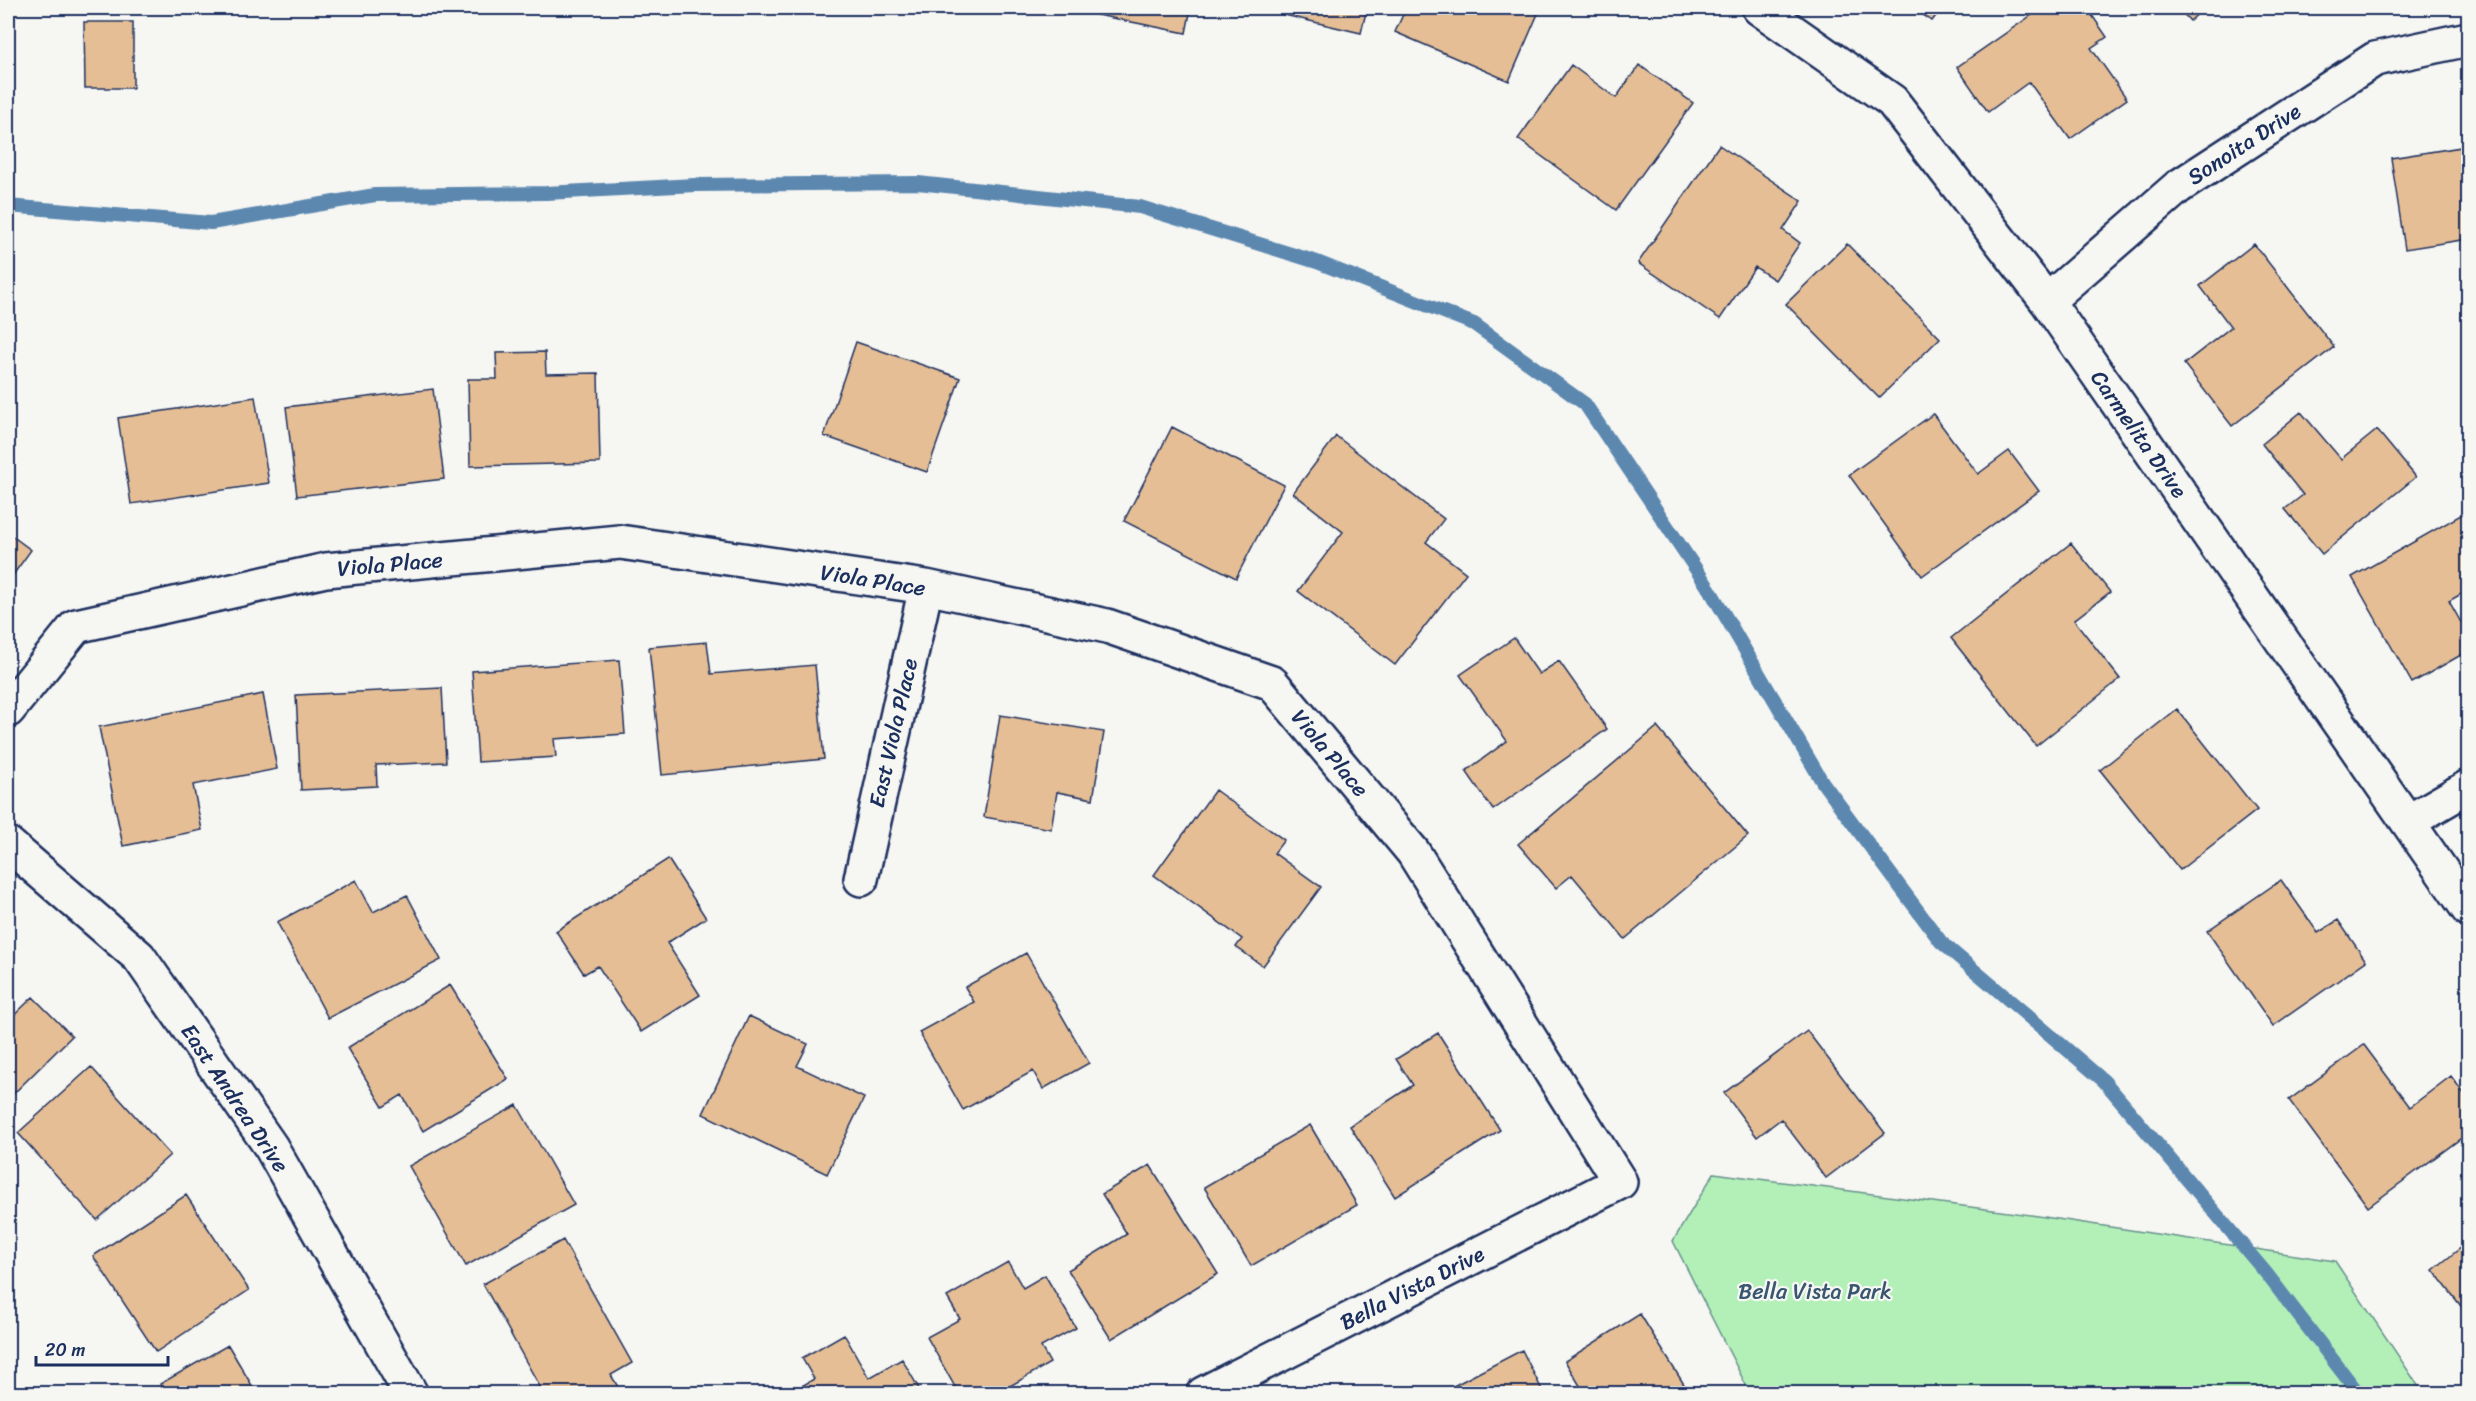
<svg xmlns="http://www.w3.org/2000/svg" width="2476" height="1401" font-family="Sriracha,sans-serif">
<rect width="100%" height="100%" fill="#f6f6f2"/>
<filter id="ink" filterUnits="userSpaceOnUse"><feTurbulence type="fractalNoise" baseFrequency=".0167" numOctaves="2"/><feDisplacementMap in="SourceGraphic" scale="12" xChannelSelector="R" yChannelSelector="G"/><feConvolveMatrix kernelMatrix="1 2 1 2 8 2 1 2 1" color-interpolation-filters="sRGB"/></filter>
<g filter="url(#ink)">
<path fill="#b2f0b8" stroke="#66908b" stroke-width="1.5" d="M1714 1173 2038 1216 2335 1261 2423 1393H1750L1673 1241Z"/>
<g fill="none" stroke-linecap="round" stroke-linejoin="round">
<path stroke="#5c88b0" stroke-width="14" d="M8 206 211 223 375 195 546 193 695 185 918 183 1140 207 1317 262 1474 324 1585 404 1710 590 1823 783 1941 942 2104 1081 2266 1273 2359 1394"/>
</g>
<path fill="#e5be95" stroke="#1b2f5e" stroke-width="1.5" d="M371 8H433L372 13Z
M1063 8H1191L1186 33Z
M1254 8H1367L1361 33Z
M1406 8H1536L1540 9 1509 81 1395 32Z
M1913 8H1942L1932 21Z
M2042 8H2087L2107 37 2091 48 2127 99 2070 139 2029 82 1988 112 1957 67Z
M2178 8H2204L2190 21Z
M84 22H133V88H85Z
M1571 65 1616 98 1639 65 1693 103 1616 210 1518 139Z
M1719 145 1802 201 1783 230 1800 243 1775 280 1755 267 1720 319 1638 263Z
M2468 146V239L2405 249 2391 158Z
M1847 244 1940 338 1879 398 1786 304Z
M2254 244 2334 347 2232 426 2184 364 2231 327 2200 286Z
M856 342 960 378 927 472 824 436Z
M545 352 546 374 598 373 600 463 470 466 468 379H497L496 353Z
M433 389 444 479 297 496 286 407Z
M255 397 269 483 131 504 118 418Z
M2301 412 2341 459 2377 430 2416 477 2322 554 2285 509 2303 495 2262 444Z
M1933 414 1978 474 2009 451 2039 491 1922 576 1849 475Z
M1172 427 1284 485 1236 578 1124 521Z
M1336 436 1444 519 1426 542 1466 573 1395 665 1298 591 1343 532 1293 493Z
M2466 512 2468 517V590L2449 601 2468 635V651L2412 683 2352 577Z
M8 533 31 550 8 582Z
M2071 543 2110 592 2074 620 2120 679 2036 746 1951 638Z
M1514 638 1539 674 1559 661 1607 729 1493 810 1466 771 1507 741 1460 675Z
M707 642 711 674 815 665 824 759 662 775 649 647Z
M619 660 625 734 554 739 556 757 478 762 472 671Z
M442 688 446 762 376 765 377 786 301 790 296 695Z
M263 694 277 769 193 785 202 830 123 846 99 727Z
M2177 709 2257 810 2180 870 2100 770Z
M1000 715 1104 732 1093 799 1057 792 1051 829 984 817Z
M1657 727 1748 836 1625 939 1572 875 1556 888 1518 844Z
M1215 790 1284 840 1274 853 1321 887 1263 966 1236 947 1242 939 1154 875Z
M668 859 706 918 667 943 700 995 641 1032 598 966 584 974 556 931Z
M356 880 373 912 407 895 441 960 328 1018 277 922Z
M2281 880 2318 933 2338 920 2366 961 2273 1026 2207 931Z
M1026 953 1089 1063 1043 1089 1033 1071 963 1110 919 1032 974 1002 965 987Z
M450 985 508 1079 423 1131 402 1095 383 1107 347 1048Z
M33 997 72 1036 8 1099V1021Z
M749 1016 808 1044 797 1066 864 1098 827 1174 703 1114Z
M1807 1031 1885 1133 1826 1178 1781 1119 1757 1137 1724 1093Z
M1438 1033 1500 1130 1395 1197 1350 1126 1413 1085 1396 1059Z
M2364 1045 2410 1107 2451 1076 2468 1099V1133L2368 1207 2289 1100Z
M91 1067 170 1155 97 1220 18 1133Z
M517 1105 574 1205 466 1266 409 1166Z
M1310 1125 1357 1205 1251 1266 1204 1187Z
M1150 1165 1218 1274 1111 1339 1068 1270 1127 1234 1102 1194Z
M186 1195 249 1290 156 1352 93 1256Z
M563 1240 632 1363 611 1375 622 1394H544L483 1284Z
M2468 1242V1315L2433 1270Z
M1008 1262 1023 1288 1045 1275 1076 1328 1041 1347 1050 1363 996 1394H959L927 1337 960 1319 947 1297Z
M1640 1314 1690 1394H1585L1565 1361Z
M844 1334 869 1378 902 1359 922 1394H788L814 1379 802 1358Z
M228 1345 257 1394H165L160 1384Z
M1522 1350 1544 1394H1438Z"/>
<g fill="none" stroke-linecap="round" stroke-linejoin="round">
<g stroke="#1b2f5e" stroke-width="38">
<path id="minor" d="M1759 8 1892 101 2047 301 2468 909
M2047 301 2178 187 2375 59 2468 39
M8 710 76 626 326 570 620 542 926 587 1107 626 1272 683 1413 852 1620 1182 1203 1394
M2408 822 2468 787
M8 844 139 957 271 1147 411 1394
M861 879 926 587"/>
</g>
<use href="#minor" stroke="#f6f6f2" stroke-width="33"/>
</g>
</g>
<g text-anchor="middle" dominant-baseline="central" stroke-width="4.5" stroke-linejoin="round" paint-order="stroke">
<g font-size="22" fill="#1b2f5e" stroke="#f6f6f2">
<text transform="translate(2244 144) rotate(-33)">Sonoita Drive</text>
<text transform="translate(2139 434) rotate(55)">Carmelita Drive</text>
<text transform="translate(390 564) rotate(-5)">Viola Place</text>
<text transform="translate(873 580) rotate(9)">Viola Place</text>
<text transform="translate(893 733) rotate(-77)">East Viola Place</text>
<text transform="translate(1330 753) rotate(50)">Viola Place</text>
<text transform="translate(235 1098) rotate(56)">East Andrea Drive</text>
<text transform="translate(1412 1288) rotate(-27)">Bella Vista Drive</text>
</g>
<g font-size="22" fill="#395670" stroke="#f6f6f2">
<text x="1815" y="1291">Bella Vista Park</text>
</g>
</g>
<rect width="2476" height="1401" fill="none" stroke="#f6f6f2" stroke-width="30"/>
<rect x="15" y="15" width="2446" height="1371" fill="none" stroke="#1b2f5e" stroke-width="2" filter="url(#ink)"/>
<path d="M36 1356v9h132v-9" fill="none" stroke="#1b2f5e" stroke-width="3"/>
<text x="45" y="1356" font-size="18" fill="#1b2f5e" stroke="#f6f6f2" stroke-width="4.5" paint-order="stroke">20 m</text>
</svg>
